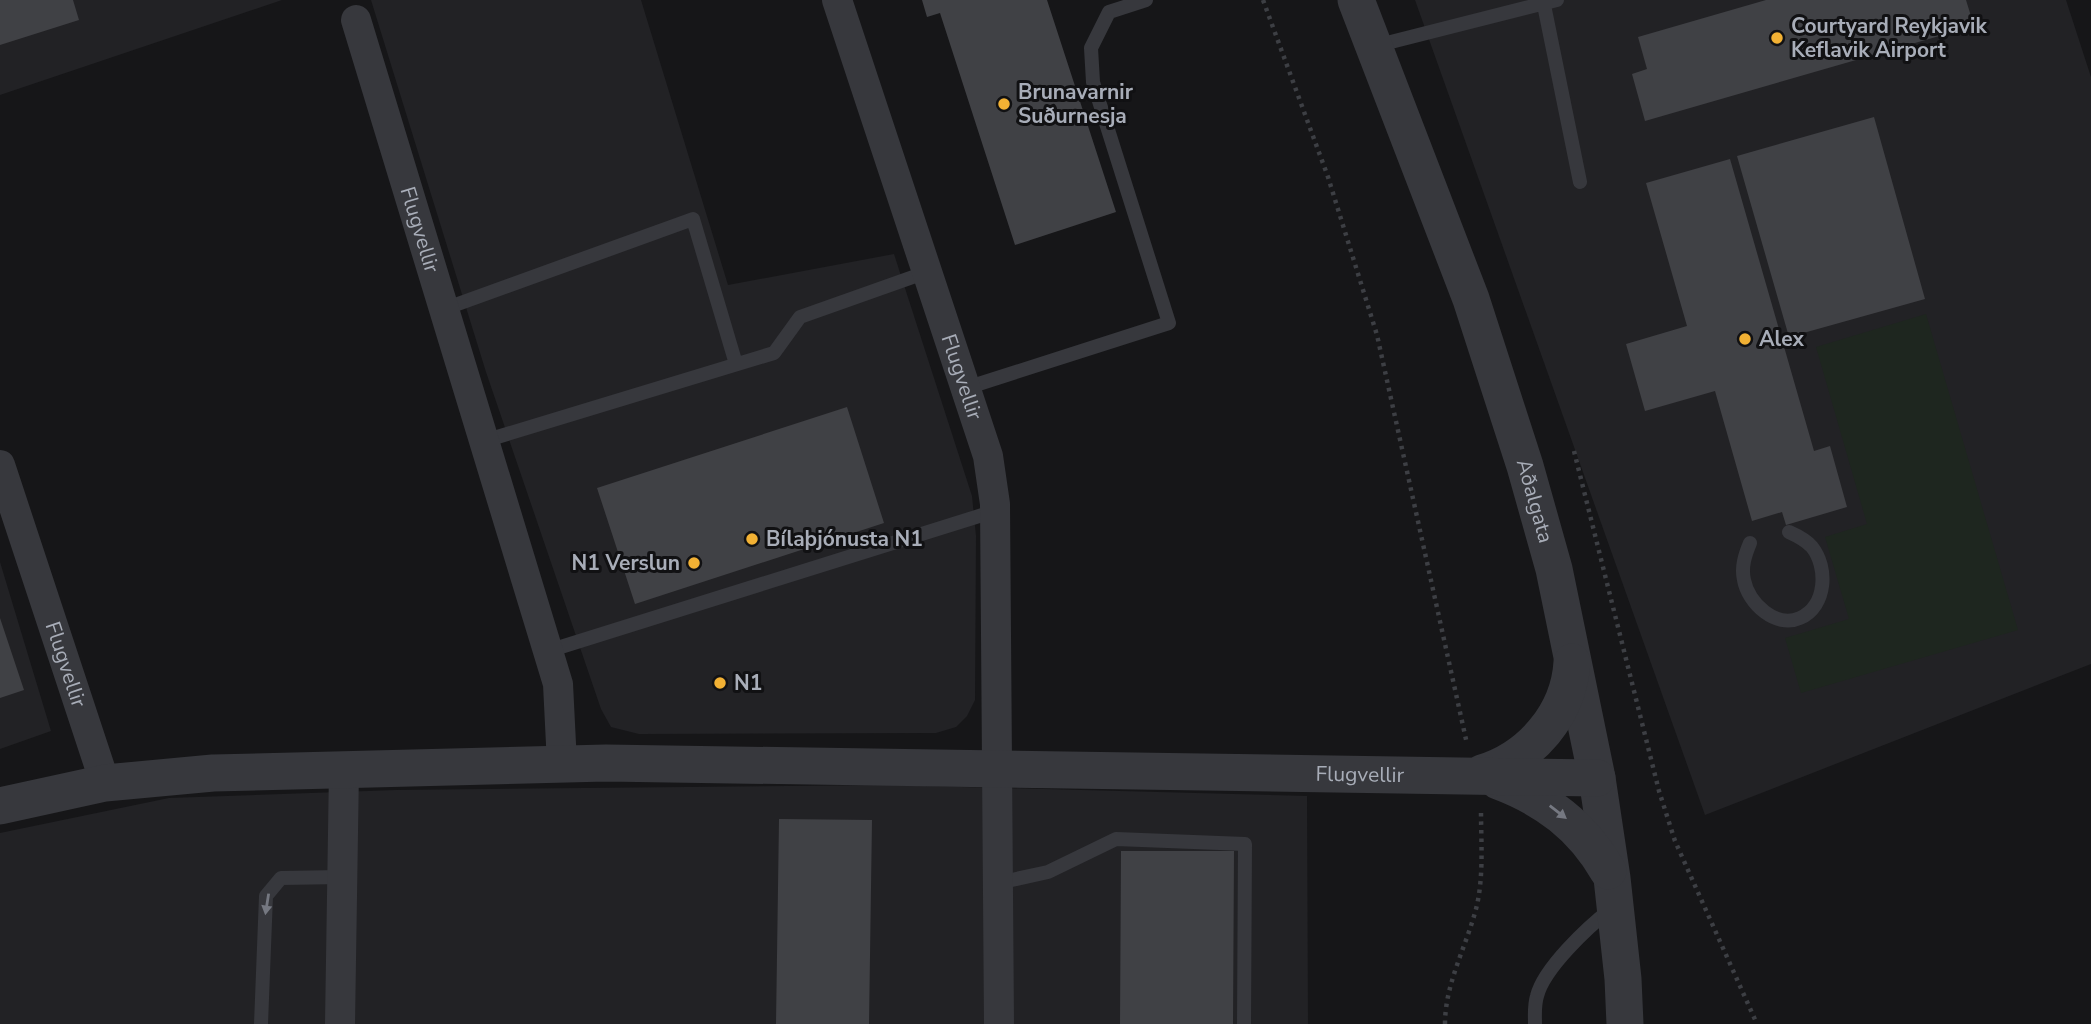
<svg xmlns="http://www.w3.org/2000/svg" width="2091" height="1024" font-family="'Nunito Sans',sans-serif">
<rect width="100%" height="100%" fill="#161618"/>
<path fill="#222225" d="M0 0H282L0 95Z
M371 0H641L728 285 894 254 972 496 976 536 975 700 967 716 956 727 936 733 639 734 611 727 601 709 486 372Z
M1415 0H2066L2091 77V664L1705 815Z
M0 562 51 731 0 749Z
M888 785 1307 796 1308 1024H0V833L169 798 396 790Z"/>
<path fill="#1e261f" d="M1926 314 2018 630 1801 693 1785 638 1849 619 1825 537 1867 524 1816 347Z"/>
<path fill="#404145" d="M0 0H73L79 20 0 45Z
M922 0H1047L1116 212 1015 245 940 13 927 17Z
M1766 0H1966L1974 26 1645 121 1632 74 1647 69 1638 37Z
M1874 117 1925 299 1789 337 1737 156Z
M1730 159 1814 451 1830 446 1847 507 1786 525 1782 512 1752 521 1715 391 1645 411 1626 344 1687 326 1646 183Z
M847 407 884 523 635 604 597 488Z
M0 618 24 690 0 698Z
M779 819 872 820 869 1024H776Z
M1121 851H1234L1233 1024H1120Z"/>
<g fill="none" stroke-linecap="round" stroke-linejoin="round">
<path stroke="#3d3f44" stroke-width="4.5" stroke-dasharray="3.5 5" stroke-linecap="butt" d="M1263 0 1328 177 1377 335 1467 744
M1574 451 1659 791 1675 841 1757 1024
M1445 1024C1445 984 1466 947 1476 909 1484 878 1481 842 1481 811"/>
<path stroke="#37383d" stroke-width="14" d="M1543 0 1580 182
M1375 46 1557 0
M444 309 693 219 736 364
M966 388 1169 323 1093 82 1091 48 1109 12 1146 0
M484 441 774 353 800 317 927 272
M1750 543C1745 555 1741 567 1744 580 1748 603 1776 629 1800 618 1827 606 1828 567 1812 547 1806 540 1798 536 1789 532
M548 651 995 511
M998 883 1048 872 1116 839 1245 844 1244 1024
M261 1024 266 896 281 878 342 877
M1535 1024C1535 1015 1534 1006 1537 996 1544 968 1588 927 1611 909"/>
<g stroke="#37383d" stroke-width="30">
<path id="s1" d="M837 0 988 456 995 504 999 1024"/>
<path id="s2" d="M356 20 558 684 562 764"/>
<path id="s3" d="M0 465 105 783"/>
<path d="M340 1024 344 769"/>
</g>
<g stroke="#37383d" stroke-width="37">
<path id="s4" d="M1356 0 1471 299 1525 466 1554 569 1597 778 1612 878 1623 979 1625 1024"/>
<path d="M1482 773C1531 758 1569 714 1572 662"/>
<path d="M1498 781C1546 799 1582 826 1608 871"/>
<path id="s5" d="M0 806 105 783 213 773 606 763 1597 778"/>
</g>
</g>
<defs><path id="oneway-solid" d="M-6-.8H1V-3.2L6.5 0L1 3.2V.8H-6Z" transform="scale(1.75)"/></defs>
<g fill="#757881">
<use href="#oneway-solid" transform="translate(1558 812) rotate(38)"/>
<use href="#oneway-solid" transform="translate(267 904) rotate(99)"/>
</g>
<g fill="#f2b134" stroke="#111113" stroke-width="2.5">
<circle cx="1777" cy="38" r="7"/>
<circle cx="1004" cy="104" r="7"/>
<circle cx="1745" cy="339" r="7"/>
<circle cx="752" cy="539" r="7"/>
<circle cx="694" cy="563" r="7"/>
<circle cx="720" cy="683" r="7"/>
</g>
<g text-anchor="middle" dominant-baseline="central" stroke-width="6" stroke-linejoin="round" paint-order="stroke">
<g font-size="21" font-weight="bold" fill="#a8adb8" stroke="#111113" text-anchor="start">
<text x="1791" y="26">Courtyard Reykjavik<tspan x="1791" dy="24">Keflavik Airport</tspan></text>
<text x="1018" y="92">Brunavarnir<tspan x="1018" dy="24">Suðurnesja</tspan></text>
<text x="1759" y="339">Alex</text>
<text x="766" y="539">Bílaþjónusta N1</text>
<text x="680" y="563" text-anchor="end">N1 Verslun</text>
<text x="734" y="683">N1</text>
</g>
<g font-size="21" fill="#a8adb8" stroke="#111113">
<text stroke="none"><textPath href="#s2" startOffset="219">Flugvellir</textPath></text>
<text stroke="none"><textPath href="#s1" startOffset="397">Flugvellir</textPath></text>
<text stroke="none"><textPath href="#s4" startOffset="532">Aðalgata</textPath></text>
<text stroke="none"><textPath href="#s3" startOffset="210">Flugvellir</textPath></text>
<text stroke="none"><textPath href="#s5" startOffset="1363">Flugvellir</textPath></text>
</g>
</g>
</svg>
